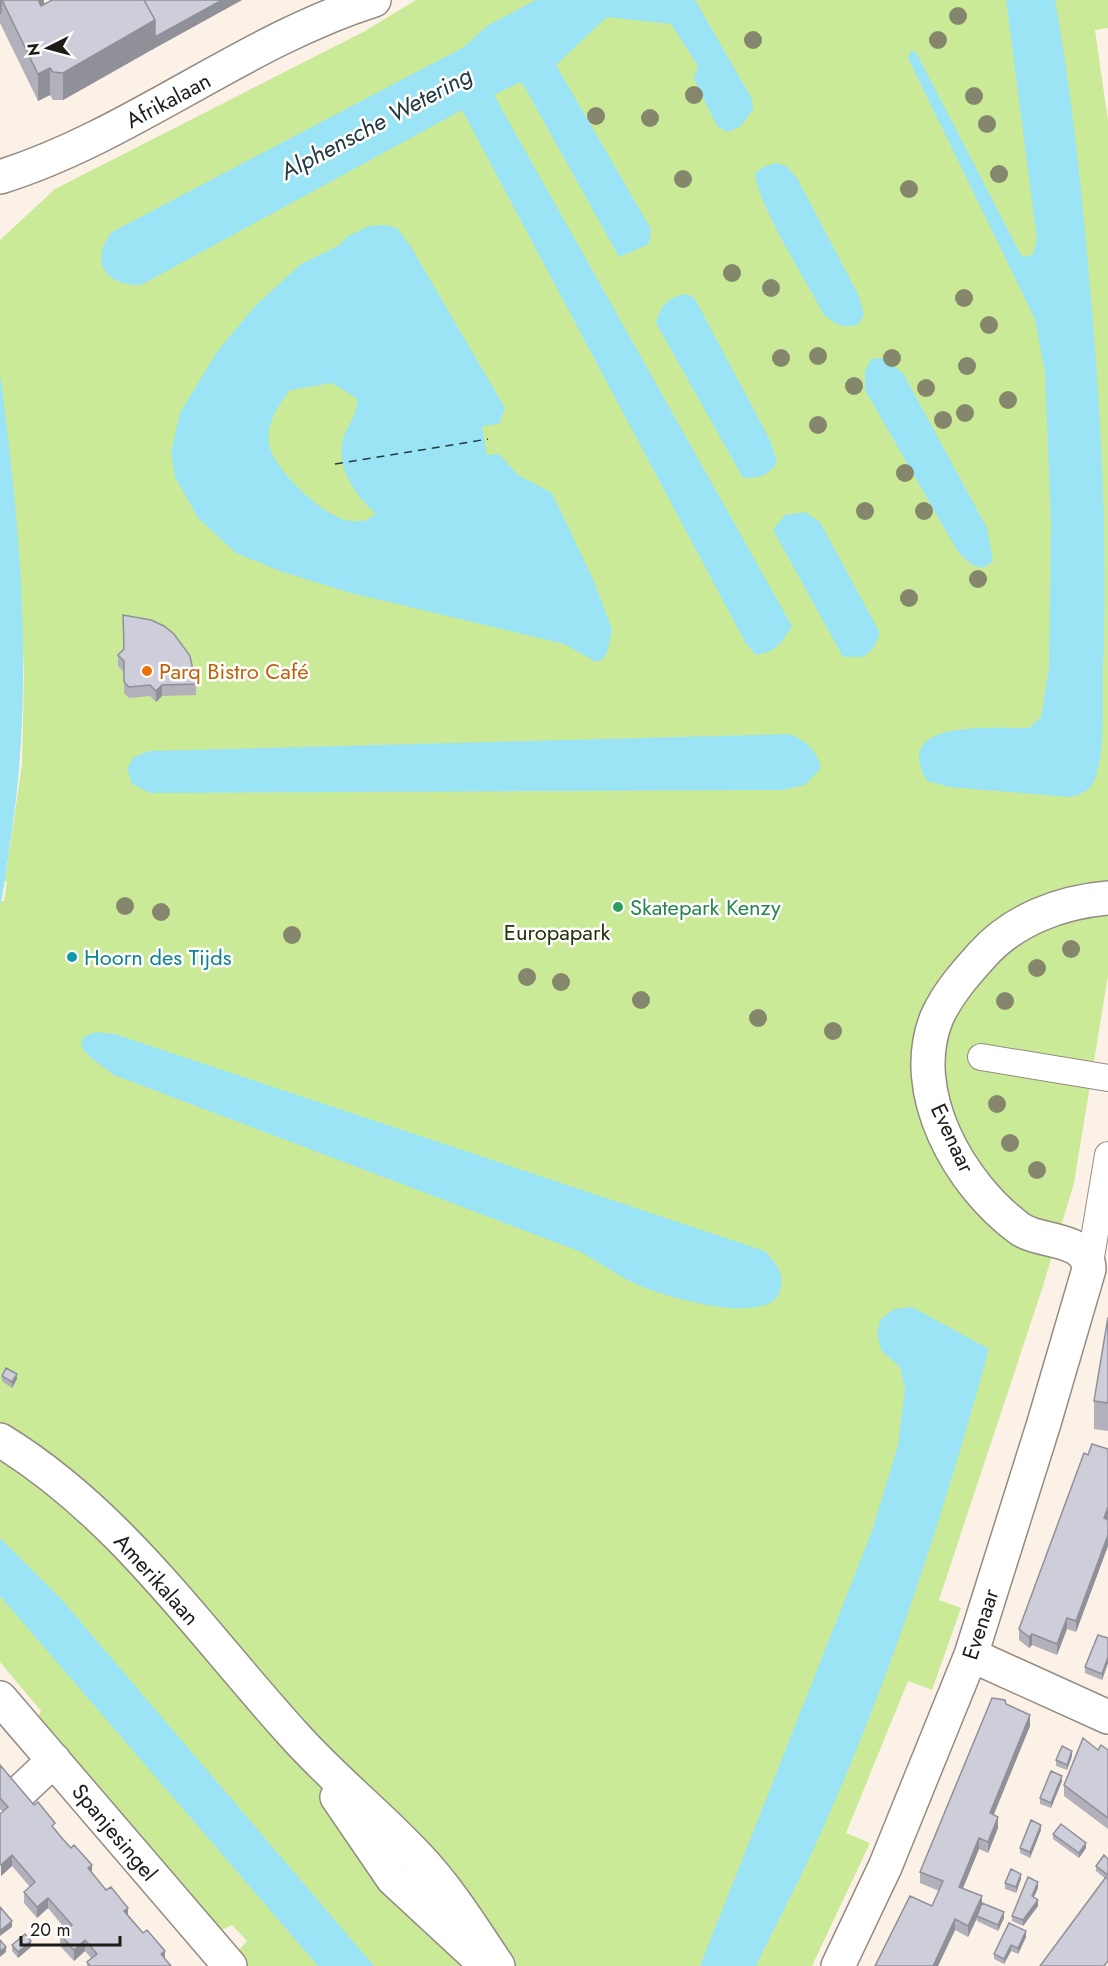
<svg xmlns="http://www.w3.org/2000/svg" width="1108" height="1966" font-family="Jost,sans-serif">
<rect width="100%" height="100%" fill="#fbf1e7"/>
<path fill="#cbea97" d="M416 0H1108V28L1095 30 1108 121V976L1074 1183 1042 1289 939 1600 961 1608 932 1690 908 1681 846 1833 870 1843 812 1966H242L238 1951 247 1941 232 1925 222 1930 206 1924 36 1722 41 1711 0 1662V906L1 901H4L7 882 5 881 22 764 24 671 18 547 0 377V240L55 189 365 31Z"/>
<path fill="#9be4f5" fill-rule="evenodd" d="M536 0H695L752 99 753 110 740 127 727 132 717 126 694 79 698 66 671 24 607 17 556 65 651 229 649 244 619 257 524 86 520 82 494 95 792 626C782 642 777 652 756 655L745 642 462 110 141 285C106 286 88 262 112 232L464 47 487 26Z
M1006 0H1055C1072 95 1082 191 1090 288 1101 414 1108 541 1103 668 1102 697 1106 756 1094 781 1089 792 1080 795 1069 797L949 787 927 781C889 717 996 729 1029 728L1041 717 1049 667 1051 524 1045 373 1035 319 908 58 911 51 916 52 1021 255 1026 257 1033 254 1037 240Z
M776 163 786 166 797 178 858 294 864 314 859 324C844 329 837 325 824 315 807 282 758 206 755 173L764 167Z
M385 225 397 228 411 247 505 408 499 424 482 426 487 455 499 454 518 475 552 493 593 579 612 629 608 650 603 659 596 662 564 644 347 592 280 571 236 553 198 518 175 477 171 453 180 413 216 353 255 306 301 264 338 246 348 236 369 226ZM332 383 357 399C358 414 347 425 343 439 336 469 356 496 376 514L365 521C357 521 350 522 342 519 318 510 274 470 269 444 266 424 278 405 290 390Z
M687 294 695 299 770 440 777 462C768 476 760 478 743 478L656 323C661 304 668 297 687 294Z
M884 358 903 373 987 528 993 561 983 568 972 565 958 552 865 390V371L871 359Z
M0 373C20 524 34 678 12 830 8 855 6 881 0 906Z
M805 512 820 522 880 633 874 647 864 657H843L773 530 785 515Z
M789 734C807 741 816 749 821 768L805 785 783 790 150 793 132 784 127 769 134 757 149 751Z
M96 1032 115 1034 765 1251C776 1263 785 1273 780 1291 768 1328 663 1296 638 1285 618 1276 600 1263 581 1252L114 1075 90 1057 81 1047 83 1037Z
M912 1307 989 1349C943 1516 890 1681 818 1839 799 1882 776 1924 756 1966H700L872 1531 898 1445 905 1389 900 1367 881 1350 877 1333 880 1320 894 1309Z
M0 1538 62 1600 374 1966H318L0 1596Z"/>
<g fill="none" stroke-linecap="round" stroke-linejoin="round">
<path stroke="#233b40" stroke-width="1.5" stroke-dasharray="8 6" stroke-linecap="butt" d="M335 464 488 439"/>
<g stroke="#948b82" stroke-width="28">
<path id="pedestrian" d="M981 1057 1108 1078
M1089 1269 1108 1155"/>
</g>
<g stroke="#948b82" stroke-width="36">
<path id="minor" d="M0 177C131 136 244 41 374 0
M971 1655 1108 1717
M0 1698 230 1966
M19 1793 54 1760
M838 1966 885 1867 971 1655 1044 1423 1089 1269C1088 1237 1040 1243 1020 1229 960 1185 906 1092 937 1017 948 993 965 974 982 955 1014 919 1062 902 1108 898"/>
</g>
<g stroke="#948b82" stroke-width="36">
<path id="tertiary" d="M0 1440C120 1513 201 1633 294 1735 332 1778 378 1814 417 1856 448 1888 473 1929 498 1966
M337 1797 393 1879 474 1954"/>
</g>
<use href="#pedestrian" stroke="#fff" stroke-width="26"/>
<use href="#minor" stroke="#fff" stroke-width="33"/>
<use href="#tertiary" stroke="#fff" stroke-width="33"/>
</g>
<g fill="#84876c">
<circle cx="958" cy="16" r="9"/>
<circle cx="753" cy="40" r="9"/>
<circle cx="938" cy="40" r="9"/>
<circle cx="694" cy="95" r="9"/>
<circle cx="974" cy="96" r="9"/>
<circle cx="596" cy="116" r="9"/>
<circle cx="650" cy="118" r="9"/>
<circle cx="987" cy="124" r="9"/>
<circle cx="999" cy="174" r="9"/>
<circle cx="683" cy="179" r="9"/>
<circle cx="909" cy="189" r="9"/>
<circle cx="732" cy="273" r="9"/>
<circle cx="771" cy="288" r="9"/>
<circle cx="964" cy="298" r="9"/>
<circle cx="989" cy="325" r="9"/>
<circle cx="818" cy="356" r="9"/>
<circle cx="781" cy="358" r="9"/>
<circle cx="892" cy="358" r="9"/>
<circle cx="967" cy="366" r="9"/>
<circle cx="854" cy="386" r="9"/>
<circle cx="926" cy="388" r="9"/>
<circle cx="1008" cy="400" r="9"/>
<circle cx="965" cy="413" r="9"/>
<circle cx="943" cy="420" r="9"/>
<circle cx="818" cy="425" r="9"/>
<circle cx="905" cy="473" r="9"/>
<circle cx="865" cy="511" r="9"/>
<circle cx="924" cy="511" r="9"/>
<circle cx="978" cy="579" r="9"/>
<circle cx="909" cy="598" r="9"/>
<circle cx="125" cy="906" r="9"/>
<circle cx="161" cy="912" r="9"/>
<circle cx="292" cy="935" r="9"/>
<circle cx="1071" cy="949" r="9"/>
<circle cx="1037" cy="968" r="9"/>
<circle cx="527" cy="977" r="9"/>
<circle cx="561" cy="982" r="9"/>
<circle cx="641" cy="1000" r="9"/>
<circle cx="1005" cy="1001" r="9"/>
<circle cx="758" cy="1018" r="9"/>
<circle cx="833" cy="1031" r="9"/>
<circle cx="997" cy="1104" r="9"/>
<circle cx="1010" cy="1143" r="9"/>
<circle cx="1037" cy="1170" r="9"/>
</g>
<path fill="#b1b0bb" d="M0 0H44V4L52 0H242L155 48 63 100H53L50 95 38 101 0 23Z
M118 655 196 684V695L162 696 156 702 150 696 129 698 124 693V672L118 666Z
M1108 1317V1431L1094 1429V1401Z
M2 1376 17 1379 12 1388 2 1381Z
M1108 1449V1546L1076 1632 1067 1629 1057 1655 1032 1645 1029 1648 1019 1640V1629L1088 1455Z
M1108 1638V1663L1102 1680 1085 1673V1667Z
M1006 1704 1030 1726 993 1815 998 1828 988 1853 979 1849 963 1888 982 1904 1004 1918 998 1931 977 1921V1918L968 1937 955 1930 938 1966H875L932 1906 939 1891 920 1883V1872Z
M1098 1750H1108V1829L1064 1796V1785Z
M1072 1756 1067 1770 1056 1766V1760Z
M0 1765 92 1873 171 1966H87V1962L91 1958 85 1951 74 1961 60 1946V1935L66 1930 48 1908 37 1918 24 1903V1892L30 1887 12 1866 1 1876 0 1814 3 1812 0 1809Z
M1062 1781 1051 1808 1040 1804V1798Z
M1041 1830 1030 1858 1020 1853V1848Z
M1053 1834 1086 1848 1079 1858 1053 1839Z
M1108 1859V1966L1106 1879 1096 1871V1866Z
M1021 1879 1016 1893 1005 1889V1883Z
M1038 1888 1034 1897 1038 1906 1023 1926 1012 1921V1916Z
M1026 1937 1018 1954 1011 1951 1004 1964 994 1959V1954Z
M12 1945 31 1947 18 1958 12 1951Z"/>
<path fill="#909099" d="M31 0H44V4L12 20Z
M222 0H242L155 48 63 100V73L155 20Z
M50 68V95L38 101V74Z
M162 685V696L156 702V691Z
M17 1374V1379L12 1388V1382Z
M1108 1507V1518L1104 1529V1518Z
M1108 1535V1546L1076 1632V1621Z
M1067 1618V1629L1057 1655V1644Z
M1032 1634V1645L1029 1648V1637Z
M1108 1657V1663L1102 1680V1674Z
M1030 1715V1726L990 1824V1813Z
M1072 1751V1756L1067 1770V1765Z
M1062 1776V1781L1051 1808V1803Z
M998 1817V1828L988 1853V1842Z
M1041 1825V1830L1030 1858V1852Z
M979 1838V1849L959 1898V1887Z
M1086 1843V1848L1079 1858V1853Z
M12 1855V1866L1 1876V1865Z
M92 1865V1876L88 1868Z
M1021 1874V1879L1016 1893V1887Z
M1038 1882V1888L1032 1901V1896Z
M982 1896V1907L977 1916V1918L968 1937V1926Z
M48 1898V1908L37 1918V1907Z
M1038 1900V1906L1023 1926V1920Z
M128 1908V1919L124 1911Z
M1004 1912V1918L998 1931V1925Z
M955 1919V1930L938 1966H933Z
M12 1921V1927L0 1936V1931Z
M1026 1931V1937L1018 1954V1948Z
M85 1940V1951L74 1961V1950Z
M31 1941V1947L18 1958V1952Z
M1011 1945V1951L1004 1964V1959Z
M6 1947V1952L0 1957V1951Z
M165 1951V1962L161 1954Z"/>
<path fill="#cecdda" stroke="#909099" stroke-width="1.5" d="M0 0H1V14L0 12Z
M2 0H38L41 6 52 0H144L155 20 63 73 53 72 50 68 38 74Z
M144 0H222L155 37V20Z
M123 615 151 620 164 626 174 634 190 656 196 684 162 685 156 691 150 685 129 687 124 682V661L118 655 124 649Z
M1108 1317V1403L1094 1401Z
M6 1368 17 1374 12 1382 2 1376Z
M1092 1444 1108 1449V1507L1104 1518 1108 1520V1535L1076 1621 1067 1618 1057 1644 1032 1634 1029 1637 1019 1629 1084 1453 1088 1455Z
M1098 1635 1108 1638V1657L1102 1674 1085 1667Z
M992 1698 1005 1700 1006 1704 1030 1715 990 1813 998 1817 988 1842 979 1838 959 1887 982 1896 968 1926 955 1919 933 1966H875L910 1896 932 1906 943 1881 920 1872Z
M1083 1738 1098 1750 1101 1745 1108 1750V1818L1064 1785Z
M1062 1746 1072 1751 1067 1765 1056 1760Z
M0 1765 34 1805 38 1802 55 1823 52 1826 61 1837 71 1848 74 1845 92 1865 88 1868 106 1890 111 1887 128 1908 124 1911 143 1933 147 1930 165 1951 161 1954 171 1966H90L87 1962 97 1954 85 1940 74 1950 67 1942 60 1935 72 1925 48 1898 37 1907 24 1892 35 1882 12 1855 1 1865 0 1864V1814L8 1807 0 1798Z
M1051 1771 1062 1776 1051 1803 1040 1798Z
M1031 1820 1041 1825 1030 1852 1020 1848Z
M1061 1824 1086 1843 1079 1853 1053 1834Z
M1104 1855 1108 1859V1875L1096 1866Z
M1011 1869 1021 1874 1016 1887 1005 1883Z
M1028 1877 1038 1882 1032 1896 1038 1900 1023 1920 1012 1916Z
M1106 1877 1108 1879V1961L1104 1966H1040Z
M982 1903 1004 1912 998 1925 977 1916Z
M0 1907 12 1921 0 1931Z
M1009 1923 1026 1931 1018 1948 1011 1945 1004 1959 994 1954Z
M25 1934 31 1941 18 1952 12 1945Z
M0 1940 6 1947 0 1951Z"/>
<circle fill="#e8710a" stroke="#fff" stroke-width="2" cx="147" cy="671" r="6"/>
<circle fill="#2e9e5b" stroke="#fff" stroke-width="2" cx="618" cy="907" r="6"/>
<circle fill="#0f9aa8" stroke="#fff" stroke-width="2" cx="72" cy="957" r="6"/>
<g text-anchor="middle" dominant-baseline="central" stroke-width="5" stroke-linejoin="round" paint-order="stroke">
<g font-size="22" fill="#1e1a17" stroke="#fff">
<text transform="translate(168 100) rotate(-28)">Afrikalaan</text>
<text transform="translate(953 1138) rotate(65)">Evenaar</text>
<text transform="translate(157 1579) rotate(48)">Amerikalaan</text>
<text transform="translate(980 1624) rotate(-72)">Evenaar</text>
<text transform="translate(115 1832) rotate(50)">Spanjesingel</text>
</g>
<g font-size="22" fill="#c56008" stroke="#fff" text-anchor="start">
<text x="159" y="671">Parq Bistro Café</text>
</g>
<g font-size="22" fill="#27864d" stroke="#fff" text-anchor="start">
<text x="630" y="907">Skatepark Kenzy</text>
</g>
<g font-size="22" fill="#233008" stroke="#fff">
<text x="557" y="932">Europapark</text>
</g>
<g font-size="22" fill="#0d838f" stroke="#fff" text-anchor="start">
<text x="84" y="957">Hoorn des Tijds</text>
</g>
<g font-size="24" font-style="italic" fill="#233b40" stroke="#fff">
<text transform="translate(376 123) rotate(-28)">Alphensche Wetering</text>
</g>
</g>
<g transform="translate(48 48) rotate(264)" stroke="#ffffff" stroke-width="4.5" paint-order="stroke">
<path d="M0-4.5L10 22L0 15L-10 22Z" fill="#1e1a17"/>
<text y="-9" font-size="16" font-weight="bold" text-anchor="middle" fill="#1e1a17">N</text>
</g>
<path d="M21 1936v9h99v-9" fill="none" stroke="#1e1a17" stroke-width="3"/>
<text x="30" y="1936" font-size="18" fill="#1e1a17" stroke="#ffffff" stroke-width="4.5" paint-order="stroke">20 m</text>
</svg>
